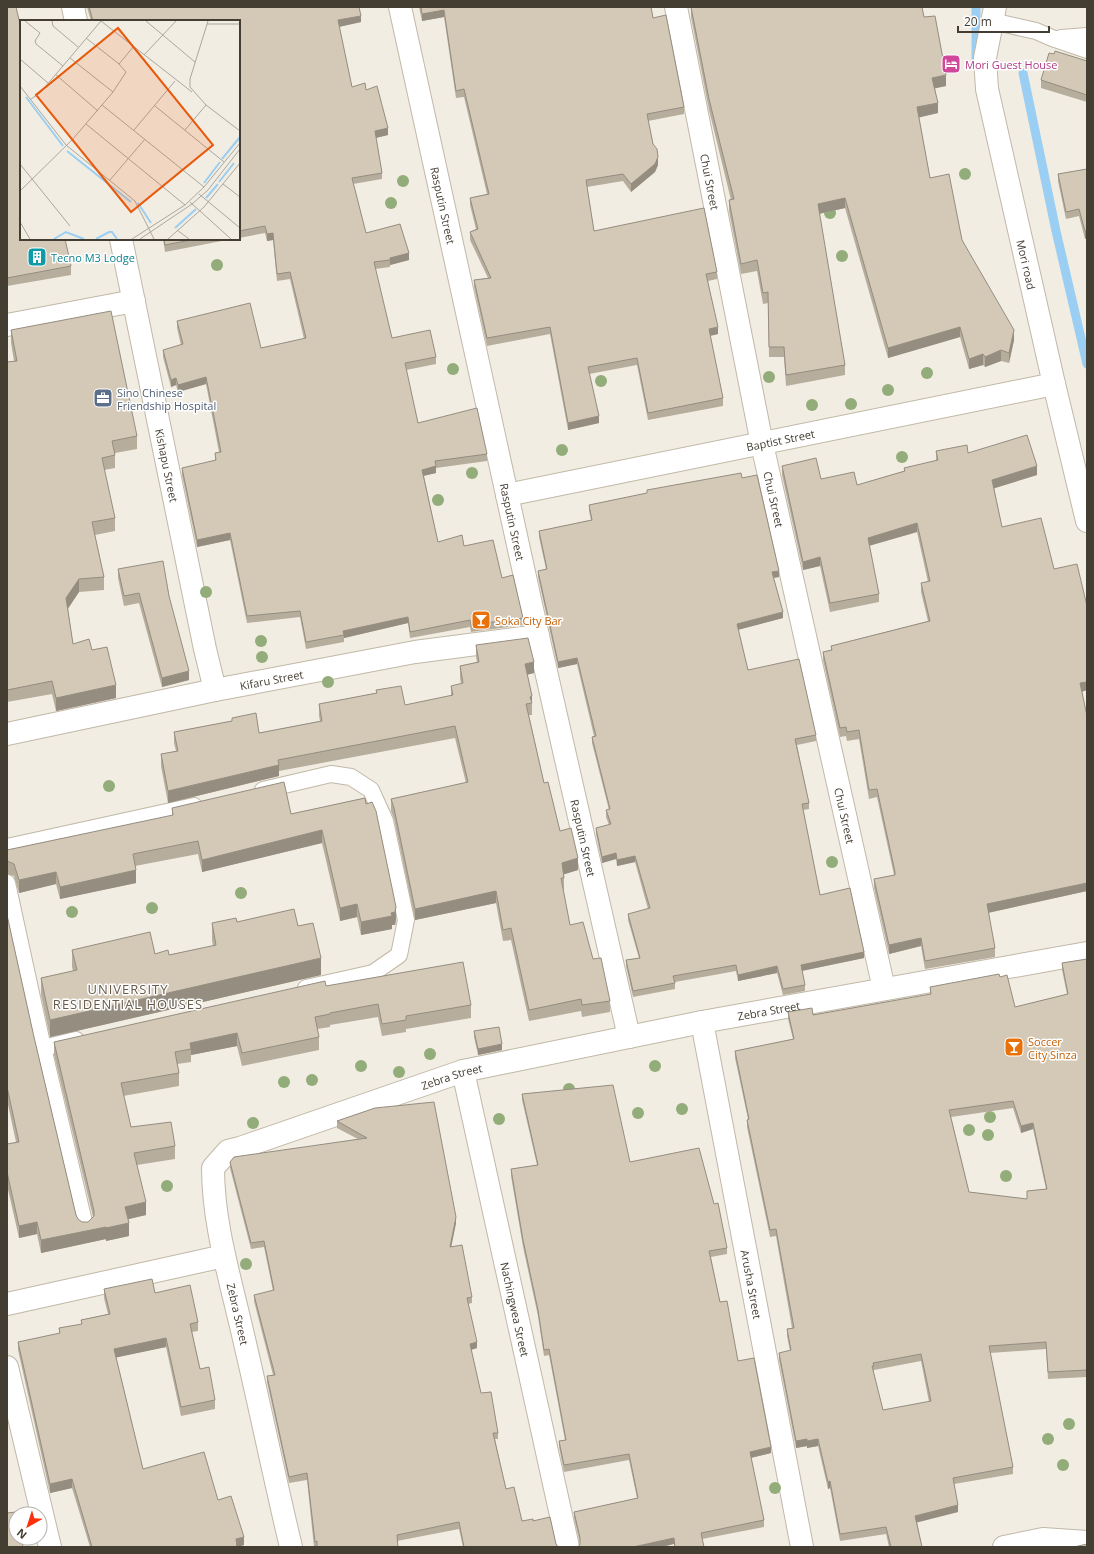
<svg xmlns="http://www.w3.org/2000/svg" width="1094" height="1554" font-family="'Open Sans',sans-serif">
<rect width="100%" height="100%" fill="#f2ede2"/>
<g fill="none" stroke-linecap="round" stroke-linejoin="round">
<path stroke="#9acff3" stroke-width="9" d="M976 62V7
M1023 73 1056 231 1087 364"/>
<g stroke="#c1b8a7" stroke-width="18">
<path id="service" d="M992 21 1036 31 1052 38 1087 50
M1061 38 1087 36
M263 790 331 774 351 777 371 790 385 821 406 920 399 955 373 973 306 988
M7 847 194 806
M7 883 43 1048 85 1226
M43 1048 76 1040"/>
</g>
<g stroke="#c1b8a7" stroke-width="24">
<g id="minor">
<path d="M73 7 76 21"/>
<path id="s1" d="M400 7 538 636 629 1037"/>
<path id="s2" d="M676 7 762 444 884 989"/>
<path id="s3" d="M121 239 205 649 215 690"/>
<path d="M7 325 134 301"/>
<path id="s4" d="M507 495 1054 384"/>
<path id="s5" d="M7 734 215 690 415 652 538 636"/>
<path id="s6" d="M702 1022 802 1547"/>
<path id="s7" d="M463 1071 568 1547"/>
<path d="M7 1304 224 1256"/>
<path d="M7 1367 50 1547"/>
<path id="s8" d="M291 1547C273 1472 258 1397 240 1322 228 1271 213 1220 213 1168L228 1151 240 1148 463 1071 702 1022 1087 953"/>
<path d="M1004 1547 1043 1539 1087 1542"/>
</g>
</g>
<g stroke="#c1b8a7" stroke-width="24">
<g id="tertiary">
<path id="s9" d="M995 7 985 58 987 89 1054 384 1087 521"/>
</g>
</g>
<use href="#service" stroke="#fff" stroke-width="16"/>
<use href="#minor" stroke="#fff" stroke-width="22"/>
<use href="#tertiary" stroke="#fff" stroke-width="22"/>
</g>
<g fill="#92ac7a">
<circle cx="965" cy="174" r="6"/>
<circle cx="403" cy="181" r="6"/>
<circle cx="391" cy="203" r="6"/>
<circle cx="830" cy="213" r="6"/>
<circle cx="842" cy="256" r="6"/>
<circle cx="217" cy="265" r="6"/>
<circle cx="453" cy="369" r="6"/>
<circle cx="927" cy="373" r="6"/>
<circle cx="769" cy="377" r="6"/>
<circle cx="601" cy="381" r="6"/>
<circle cx="888" cy="390" r="6"/>
<circle cx="851" cy="404" r="6"/>
<circle cx="812" cy="405" r="6"/>
<circle cx="562" cy="450" r="6"/>
<circle cx="902" cy="457" r="6"/>
<circle cx="472" cy="473" r="6"/>
<circle cx="438" cy="500" r="6"/>
<circle cx="206" cy="592" r="6"/>
<circle cx="261" cy="641" r="6"/>
<circle cx="262" cy="657" r="6"/>
<circle cx="328" cy="682" r="6"/>
<circle cx="109" cy="786" r="6"/>
<circle cx="832" cy="862" r="6"/>
<circle cx="241" cy="893" r="6"/>
<circle cx="152" cy="908" r="6"/>
<circle cx="72" cy="912" r="6"/>
<circle cx="430" cy="1054" r="6"/>
<circle cx="361" cy="1066" r="6"/>
<circle cx="655" cy="1066" r="6"/>
<circle cx="399" cy="1072" r="6"/>
<circle cx="312" cy="1080" r="6"/>
<circle cx="284" cy="1082" r="6"/>
<circle cx="569" cy="1089" r="6"/>
<circle cx="682" cy="1109" r="6"/>
<circle cx="638" cy="1113" r="6"/>
<circle cx="990" cy="1117" r="6"/>
<circle cx="499" cy="1119" r="6"/>
<circle cx="253" cy="1123" r="6"/>
<circle cx="969" cy="1130" r="6"/>
<circle cx="988" cy="1135" r="6"/>
<circle cx="1006" cy="1176" r="6"/>
<circle cx="167" cy="1186" r="6"/>
<circle cx="246" cy="1264" r="6"/>
<circle cx="1069" cy="1424" r="6"/>
<circle cx="1048" cy="1439" r="6"/>
<circle cx="1063" cy="1465" r="6"/>
<circle cx="775" cy="1488" r="6"/>
</g>
<path fill="#b6ad9d" fill-rule="evenodd" d="M7 7 21 239 71 266V275L7 286Z
M87 7H359L361 22 339 27 352 87 366 90 388 135 376 138 382 173V179L353 184 366 233 409 260 390 265V267L375 269 392 338 436 357V364L406 370 418 423 487 454V461L436 468V473L424 476 438 542 464 546 502 578 523 618V625L471 632 470 627 410 638 408 623 344 638V642L306 649 300 617 247 623 230 540 197 547 182 475V468L215 461V453L219 452 206 384 178 392 176 385 171 387 163 357V350L181 345 177 328V321L261 348 304 339 290 279 277 281 273 240 267 241 265 233 239 238V21H91Z
M419 7H651L653 18 684 107V114L648 121 658 165 655 172 631 192 623 181 587 187 594 231 717 272V279L708 281 718 334 710 336 723 398V406L648 420 637 365 589 374 599 423 568 430 550 334 487 346 474 287V280L488 278 470 240V232L476 229 470 205V198L487 194 464 97 456 98 444 17 422 21Z
M691 7 924 17 946 86 935 88 938 113 919 117 930 178 1014 340 1009 363 1001 361 985 367 983 365 969 369 960 337 888 358 845 208 819 214 845 365V375L786 386 784 357H769L768 303 763 304 757 271 741 274 729 211V200H731L709 110 691 17Z
M1087 61V102L1041 88V80Z
M1087 169 1085 239 1079 216 1066 219 1058 181V174Z
M163 239H232L165 252Z
M11 330 137 436V449L115 453V468L104 470 115 518V531L95 535 104 577V590L79 592 68 609 73 644 92 650 116 698 56 711 52 694 7 702V362L14 361 11 343Z
M936 451 968 453 1037 475 994 488 1002 527 1054 569 1087 606V690L1082 692 1087 716V891L988 913 995 948V957L925 969 921 946 889 954 874 888V879L894 875 877 797 869 799 859 739 847 741 846 736 840 737 823 660V652L831 650V646L928 621 921 592V583L928 582 917 532 869 546 879 594V602L830 612 820 566 803 570 782 475V466L821 479 857 485 904 471V468L936 461Z
M742 478 779 577 773 578 783 618 738 630 748 670 816 735V741L797 745 809 803V809L803 810 820 895 864 958 802 971 805 985V991L783 995 777 973 738 981 736 971 675 982V989L633 997 626 966V960L639 958 628 920V914L648 909 635 862 617 866 616 859 602 863 596 834V828L609 825 606 817V810H609L592 743V737L594 736 577 664 558 668 538 577V571L546 569 539 537V531L591 520 589 511V505L647 493V490Z
M118 569 169 596 189 680 162 687 139 603 124 606 118 578Z
M476 645 534 673 527 675 532 696V715H529L544 783 560 831 578 870 564 874V889L563 890 570 925 593 959 610 1001V1012L582 1017 581 1011 529 1021 511 940 503 941 496 903 415 920 394 819 391 811V799L466 783 455 738 279 771V776L168 803 161 766V754L176 751 174 743V732L232 721V718L259 733 320 721 319 716V704L376 693V690L405 705 451 696V686L461 684 460 678V666L477 662 476 657Z
M365 798 396 920 395 925H392V929L361 935 357 917 340 921 322 843 202 872 198 854 135 866 136 883 60 899 56 884 19 893 14 876 7 874V850L172 816V808L291 814Z
M7 915 34 1037 76 1215 78 1219 82 1222H88L93 1217 54 1055V1042L326 986 471 1005V1018L406 1029V1032L382 1036 378 1017 330 1025V1027L317 1029 319 1037V1050L242 1066 237 1046 191 1055V1062L177 1064 179 1073V1086L123 1096 131 1127 175 1146V1159L137 1165 146 1215 128 1219 129 1236 106 1241V1239L41 1253 37 1234 19 1238 7 1185V1144L16 1142 7 1100Z
M237 922 298 926 321 975 50 1037 41 995V978L73 971 72 967V950L169 955 213 946 212 940V923Z
M1087 959V1377L1048 1379 1046 1349 990 1353 1013 1467V1474L954 1484 958 1512 917 1522 922 1547H889L886 1534 840 1541 830 1488 828 1489 818 1446 807 1448V1446L796 1448 779 1360V1353L790 1351 787 1336V1329L792 1328 776 1236 770 1237 747 1127V1120L748 1119 735 1058V1051L793 1039 788 1019V1012L813 1015 930 995V987L1000 977 1015 1007 1067 994 1062 970V963ZM1013 1108 1021 1133 1033 1129 1046 1189 1027 1191V1199L969 1192 951 1117ZM921 1361 929 1402 883 1410 873 1373 874 1370Z
M474 1031 502 1050 478 1055 474 1037Z
M522 1094 630 1162 714 1204 727 1248V1254L711 1257 720 1302 738 1361 771 1453 751 1458 764 1520V1527L702 1539 704 1547H674V1544L580 1543 574 1518V1512L637 1498 629 1460 564 1472 559 1447V1441L565 1440 549 1355 544 1356 538 1316 523 1247 511 1176V1169L537 1165 522 1100Z
M375 1108 456 1223 451 1247 472 1297V1303L468 1304 477 1348 471 1350 481 1393 498 1433V1439H495L506 1489 522 1521H533L556 1544 558 1547H463L459 1529 397 1541 398 1547H314L307 1480 289 1483 267 1382V1376L273 1375 254 1301V1295L273 1291 264 1247 251 1249 230 1168V1162L358 1139 337 1128V1121Z
M104 1289 155 1293 198 1322V1331L192 1332 200 1369 215 1400V1409L181 1416 166 1347 116 1357 143 1469 218 1500 244 1545 238 1547H90L72 1488 50 1493 18 1350V1342L59 1334V1328L81 1324V1320L108 1314 104 1298Z"/>
<path fill="#948d80" d="M444 10V17L422 21V14Z
M361 16V22L338 27V20Z
M946 75V86L932 89V78Z
M938 103V113L917 118V107Z
M388 128V135L375 138V131Z
M658 157V165L655 172 631 192V184Z
M845 198V208L818 214V204Z
M1085 231H1087V238L1085 239Z
M273 233V240L267 241V234Z
M409 253V260L390 265V258Z
M718 327V334L709 336V329Z
M960 327V337L888 358V348Z
M1014 330V340L1009 363V353Z
M1001 350V361L985 367V357Z
M983 354V365L969 369V359Z
M206 377V384L178 392V385Z
M176 378V385L171 387V380Z
M599 416V423L568 430V423Z
M436 466V473L422 476V470Z
M1037 466V475L992 489V480Z
M917 523V532L868 546V538Z
M230 533V540L197 547V540Z
M820 557V566L803 570V562Z
M779 571V577L772 578V572Z
M79 579V592L66 611V598Z
M783 612V618L737 630V624Z
M408 617V623L344 638 343 631Z
M577 658V664L558 668V662Z
M534 662V673L525 675V664Z
M189 671V680L162 687V678Z
M1087 682V690L1080 692V683Z
M116 685V698L56 711V698Z
M532 696V708V703L530 697Z
M279 765V776L168 803V791Z
M322 830V843L202 872V860Z
M616 853V859L602 863V857Z
M635 856V862L617 866V860Z
M578 858V870L562 875V863Z
M136 870V883L60 899V887Z
M56 872V884L19 893V880Z
M1087 883V891L987 913V904Z
M496 891V903L415 920V909Z
M357 904V917L340 921V908Z
M396 907V920L395 925H392V929L361 935V922L391 913Z
M921 938V946L889 954V945Z
M864 952V958L801 971V965Z
M321 958V975L50 1037V1020Z
M777 966V973L738 981V975Z
M237 1033V1046L191 1055V1049L190 1043Z
M502 1044V1050L478 1055V1049Z
M1033 1123V1129L1021 1133V1126Z
M146 1202V1215L125 1220V1207Z
M456 1217V1223L450 1253V1247Z
M37 1222V1234L19 1238V1226Z
M129 1223V1236L106 1241V1228Z
M106 1227V1239L41 1253V1240Z
M166 1338V1347L114 1358V1349Z
M477 1342V1348L470 1350V1344Z
M807 1439V1446L796 1448V1441Z
M818 1439V1446L807 1448V1441Z
M771 1447V1453L750 1458V1452Z
M72 1479V1488L50 1493V1484Z
M830 1481V1488L828 1489V1482Z
M958 1505V1512L915 1523V1516Z
M244 1537V1545L238 1547H236V1539Z
M674 1538V1544L662 1547H633Z"/>
<path fill="#d4c9b7" stroke="#948d80" fill-rule="evenodd" d="M7 7H16L21 28V38H20L21 44V239H65L71 266 7 278Z
M89 7H359L361 16 338 20 352 87 365 83 366 90 377 86 388 128 375 131 382 173 352 178 366 233 400 224 409 253 390 258V260L374 262 392 338 430 330 436 357 405 363 418 423 477 408 487 454 435 461 436 466 422 470 438 542 462 535 464 546 493 540 502 578 513 575 523 618 471 625 470 620 410 632 408 617 343 631 344 635 306 642 300 611 247 616 230 533 197 540 182 468 216 460 215 453 221 452 206 377 178 385 176 378 171 380 163 350 183 344 177 321 250 303 261 348 306 338 290 272 277 274 273 233 267 234 265 226 239 231V21H93Z
M421 7H651L653 18 666 15 684 107 647 114 653 144 657 149 658 157 655 164 631 184 623 174 586 180 594 231 704 208 717 272 706 274 718 327 709 329 723 398 648 413 637 358 588 367 599 416 568 423 550 327 487 338 474 280 491 278 470 232 478 229 470 198 489 194 464 89 456 91 444 10 422 14Z
M691 7H922L924 17 935 16 946 75 932 78 938 103 917 107 930 178 949 174 962 240 1014 330 1009 353 1001 350 985 357 983 354 969 359 960 327 888 348 845 198 818 204 845 365 786 375 784 347H769L768 292 763 293 757 260 741 264 729 200 734 199 709 99Z
M1055 51 1087 61V95L1041 80 1049 53 1054 54Z
M1087 169V231H1085L1079 209 1066 212 1058 174Z
M164 239H196L165 245Z
M111 311 137 436 112 441 115 455 102 458 115 518 92 522 104 577 79 579 66 598 73 644 89 639 92 650 107 647 116 685 56 698 52 681 7 690V362L17 361 11 330Z
M1027 435 1037 466 992 480 1002 527 1041 518 1054 569 1077 564 1087 606V682L1080 683 1087 716V883L987 904 995 948 925 961 921 938 889 945 874 879 895 875V872L877 789 869 790 859 730 847 732 846 727 840 728 823 652 832 650 831 646 930 621 921 583 930 581 917 523 868 538 879 594 830 603 820 557 803 562 782 466 816 458 821 479 854 472 857 485 905 471 904 468 938 460 936 451 967 445 968 453Z
M741 473 742 478 757 475 779 571 772 572 783 612 737 624 748 670 799 659 816 735 795 739 809 803 802 804 820 895 850 888 864 952 801 965 805 985 783 989 777 966 738 975 736 965 673 976 675 983 633 991 626 960 640 958 628 914 650 908 635 856 617 860 616 853 602 857 596 828 611 824 606 810 610 809 592 737 596 736 577 658 558 662 538 571 547 569 539 531 592 520 589 505 647 493V490Z
M163 561 169 596 189 671 162 678 139 593 124 596 118 569Z
M528 638 534 662 525 664 532 696 530 697 532 703 526 704 544 783 548 782 560 831 571 828 578 858 562 863 564 878H561L570 925 583 922 593 959 601 958 610 1001 582 1005 581 999 529 1010 511 928 503 930 496 891 415 909 394 808 391 799 468 782 455 726 278 760 279 765 168 791 161 754 178 751 174 732 232 721V718L256 713 259 733 322 721 319 704 377 693 376 690 401 686 405 705 453 695 451 686 463 683 460 666 479 662 476 645Z
M284 782 291 814 365 798 366 804 372 802 376 811 396 907 395 912 391 913 392 916 361 922 357 904 340 908 322 830 202 860 198 841 133 854 136 870 60 887 56 872 19 880 14 864 7 861V850L173 815 172 808Z
M294 909 298 926 313 923 321 958 50 1020 41 978 77 970 72 950 150 932 155 954 168 950 169 955 216 945 212 923 236 918 237 922Z
M7 915 34 1037 76 1215 78 1219 82 1222H88L94 1216V1211L54 1042 325 981 326 986 463 962 471 1005 406 1016V1020L382 1024 378 1004 330 1013V1014L315 1017 319 1037 242 1053 237 1033 190 1043 191 1049 175 1052 179 1073 121 1083 131 1127 171 1122 175 1146 134 1153 146 1202 125 1207 129 1223 106 1228V1227L41 1240 37 1222 19 1226 7 1172V1144L19 1142 7 1087Z
M1087 959V1370L1048 1372 1046 1342 989 1346 1013 1467 953 1478 958 1505 915 1516 922 1547H891L886 1527 840 1534 830 1481 828 1482 818 1439 807 1441V1439L796 1441 779 1353 791 1350 787 1329 794 1328 776 1229 770 1230 747 1120 749 1119 735 1051 794 1039 788 1012 812 1008 813 1015 931 994 930 987 999 974 1000 977 1007 975 1015 1007 1068 994 1062 963ZM1013 1101 1021 1126 1033 1123 1047 1189 1027 1191V1199L969 1192 949 1110ZM921 1354 931 1401 883 1410 872 1366H874L873 1363Z
M499 1027 502 1044 478 1049 474 1031Z
M613 1085 630 1162 699 1148 714 1204 718 1203 727 1248 709 1251 720 1302 727 1301 738 1361 754 1358 771 1447 750 1452 764 1520 701 1533 704 1547H675L674 1538 633 1547H578L580 1544V1538L574 1512 638 1498 629 1454 564 1465 559 1441 566 1440 549 1349 544 1350 538 1310 523 1240 511 1169 538 1165 522 1094Z
M434 1102 456 1217 450 1247 462 1245 472 1297 467 1298 477 1342 470 1344 481 1393 491 1392 498 1433H493L506 1489 514 1487 522 1521 533 1519V1521L550 1517 556 1544 558 1547H464L459 1522 397 1535 398 1547H317V1541L315 1542 307 1473 289 1477 267 1376 275 1375 254 1295 274 1290 264 1241 251 1243 230 1162 234 1157 367 1138 337 1121 375 1108Z
M152 1279 155 1293 190 1285 198 1322 190 1324 200 1369 209 1367 215 1400 181 1407 166 1338 114 1349 143 1469 204 1452 218 1500 231 1496 244 1537 236 1539 237 1547H92L72 1479 50 1484 18 1342 60 1333 59 1328 82 1324 81 1320 110 1314 104 1289Z
M16 1512V1538H21L23 1547H7V1513Z
M1087 1544V1547H1074Z"/>
<defs>
<g id="hotel-square" transform="scale(1)"><rect x="-9" y="-9" width="18" height="18" rx="4" fill="#d1479c" stroke="#fff"/><path d="M-6-4.5h1.5V1H6V5H4.5V3h-9V5H-6ZM-4 0a1.8 1.8 0 1 1 3.6 0ZM.5 0V-2.5h3Q6-2.5 6 0Z" fill="#fff"/></g>
<g id="building-square" transform="scale(1)"><rect x="-9" y="-9" width="18" height="18" rx="4" fill="#0f9aa8" stroke="#fff"/><path d="M-4-6H4V6H1V3H-1V6H-4ZM-2.5-4.3h1.7v1.8h-1.7ZM.8-4.3h1.7v1.8H.8ZM-2.5-1h1.7V.8h-1.7ZM.8-1h1.7V.8H.8Z" fill="#fff"/></g>
<g id="office-square" transform="scale(1)"><rect x="-9" y="-9" width="18" height="18" rx="4" fill="#5c6f8a" stroke="#fff"/><path d="M-6-3h4V-5.5h4V-3h4V5H-6ZM-1-4.5V-3h2v-1.5ZM-6 0V1H6V0Z" fill="#fff"/></g>
<g id="bar-square" transform="scale(1)"><rect x="-9" y="-9" width="18" height="18" rx="4" fill="#e8710a" stroke="#fff"/><path d="M-6-5H6L.8 .8V4.5H3.5V6h-7V4.5H-.8V.8Z" fill="#fff"/></g>
</defs>
<g fill-rule="evenodd">
<use href="#hotel-square" x="951" y="64"/>
<use href="#building-square" x="37" y="257"/>
<use href="#office-square" x="103" y="398"/>
<use href="#bar-square" x="481" y="620"/>
<use href="#bar-square" x="1014" y="1047"/>
</g>
<g text-anchor="middle" dominant-baseline="central" stroke-width="3" stroke-linejoin="round" paint-order="stroke">
<g font-size="11" fill="#b23c85" stroke="#fff" text-anchor="start">
<text x="965" y="64">Mori Guest House</text>
</g>
<g font-size="11" fill="#443d32" stroke="#fff">
<text stroke="none"><textPath href="#s2" startOffset="178">Chui Street</textPath></text>
<text stroke="none"><textPath href="#s1" startOffset="203">Rasputin Street</textPath></text>
<text stroke="none"><textPath href="#s9" startOffset="263">Mori road</textPath></text>
<text stroke="none"><textPath href="#s4" startOffset="279">Baptist Street</textPath></text>
<text stroke="none"><textPath href="#s3" startOffset="231">Kishapu Street</textPath></text>
<text stroke="none"><textPath href="#s2" startOffset="502">Chui Street</textPath></text>
<text stroke="none"><textPath href="#s1" startOffset="527">Rasputin Street</textPath></text>
<text stroke="none"><textPath href="#s5" startOffset="270">Kifaru Street</textPath></text>
<text stroke="none"><textPath href="#s2" startOffset="826">Chui Street</textPath></text>
<text stroke="none"><textPath href="#s1" startOffset="851">Rasputin Street</textPath></text>
<text stroke="none"><textPath href="#s8" startOffset="970">Zebra Street</textPath></text>
<text stroke="none"><textPath href="#s8" startOffset="646">Zebra Street</textPath></text>
<text stroke="none"><textPath href="#s6" startOffset="267">Arusha Street</textPath></text>
<text stroke="none"><textPath href="#s7" startOffset="244">Nachingwea Street</textPath></text>
<text transform="translate(238 1314) rotate(77)">Zebra Street</text>
</g>
<g font-size="11" fill="#0d838f" stroke="#fff" text-anchor="start">
<text x="51" y="257">Tecno M3 Lodge</text>
</g>
<g font-size="11" fill="#4e5e75" stroke="#fff" text-anchor="start">
<text x="117" y="392">Sino Chinese<tspan x="117" dy="13">Friendship Hospital</tspan></text>
</g>
<g font-size="11" fill="#c56008" stroke="#fff" text-anchor="start">
<text x="495" y="620">Soka City Bar</text>
<text x="1028" y="1041">Soccer<tspan x="1028" dy="13">City Sinza</tspan></text>
</g>
<g font-size="13" letter-spacing="1" fill="#675b49" stroke="#fff">
<text x="128" y="989">UNIVERSITY<tspan x="128" dy="15">RESIDENTIAL HOUSES</tspan></text>
</g>
</g>
<g transform="translate(20 20)">
<rect width="220" height="220" fill="#f2ede2"/>
<path fill="none" stroke="#9acff3" stroke-width="2" d="M6 77 43 126M47 131 111 182M202 139 220 117M199 162 214 143M184 163 200 142M186 178 198 164M118 183 131 203M155 208 176 189M34 219 46 212 64 219M76 219 89 212H92L97 219"/>
<path fill="none" stroke="#aca79c" stroke-width="1" d="M5 1 20 13 15 21 16 24 43 46M32 1 33 6 58 27M81 1 172 72M126 1 175 42M188 1 170 59V67L186 85 220 111M187 4H220M124 35 156 1M50 38 93 72M0 39 28 63M99 44 114 26M35 54 78 91M0 66 46 125 115 181 134 219M11 79 20 73 81 1M82 85 184 167M135 86 204 142M66 104 165 185M114 110 155 61M165 110 186 85M0 144 50 206M90 160 125 119M203 164 220 177M0 171 52 120 93 72 106 52 99 44 66 18M179 174 220 208M170 182 211 219M0 202 10 219M157 210 169 219M112 219 165 185 184 167 220 123M120 219 172 184 188 170 220 129M148 219 184 187 220 143"/>
<path fill="#e8590c" fill-opacity="0.15" stroke="#e8590c" stroke-width="2" d="M98 8 193 125 111 192 16 75Z"/>
<rect width="220" height="220" fill="none" stroke="#443d32" stroke-width="2"/>
</g>
<rect width="1094" height="1554" fill="none" stroke="#443d32" stroke-width="16"/>
<g transform="translate(28 1526) rotate(219)"><circle r="19" fill="#ffffff" stroke="#b4b1ad"/>
<path d="M0-3L7 15L0 10L-7 15Z" fill="#ff310c"/>
<text y="-6" font-size="11" font-weight="bold" text-anchor="middle" fill="#443d32">N</text>
</g>
<path d="M958 26v6h91v-6" fill="none" stroke="#443d32" stroke-width="2"/>
<text x="964" y="26" font-size="12" fill="#443d32" stroke="#ffffff" stroke-width="3" paint-order="stroke">20 m</text>
</svg>
